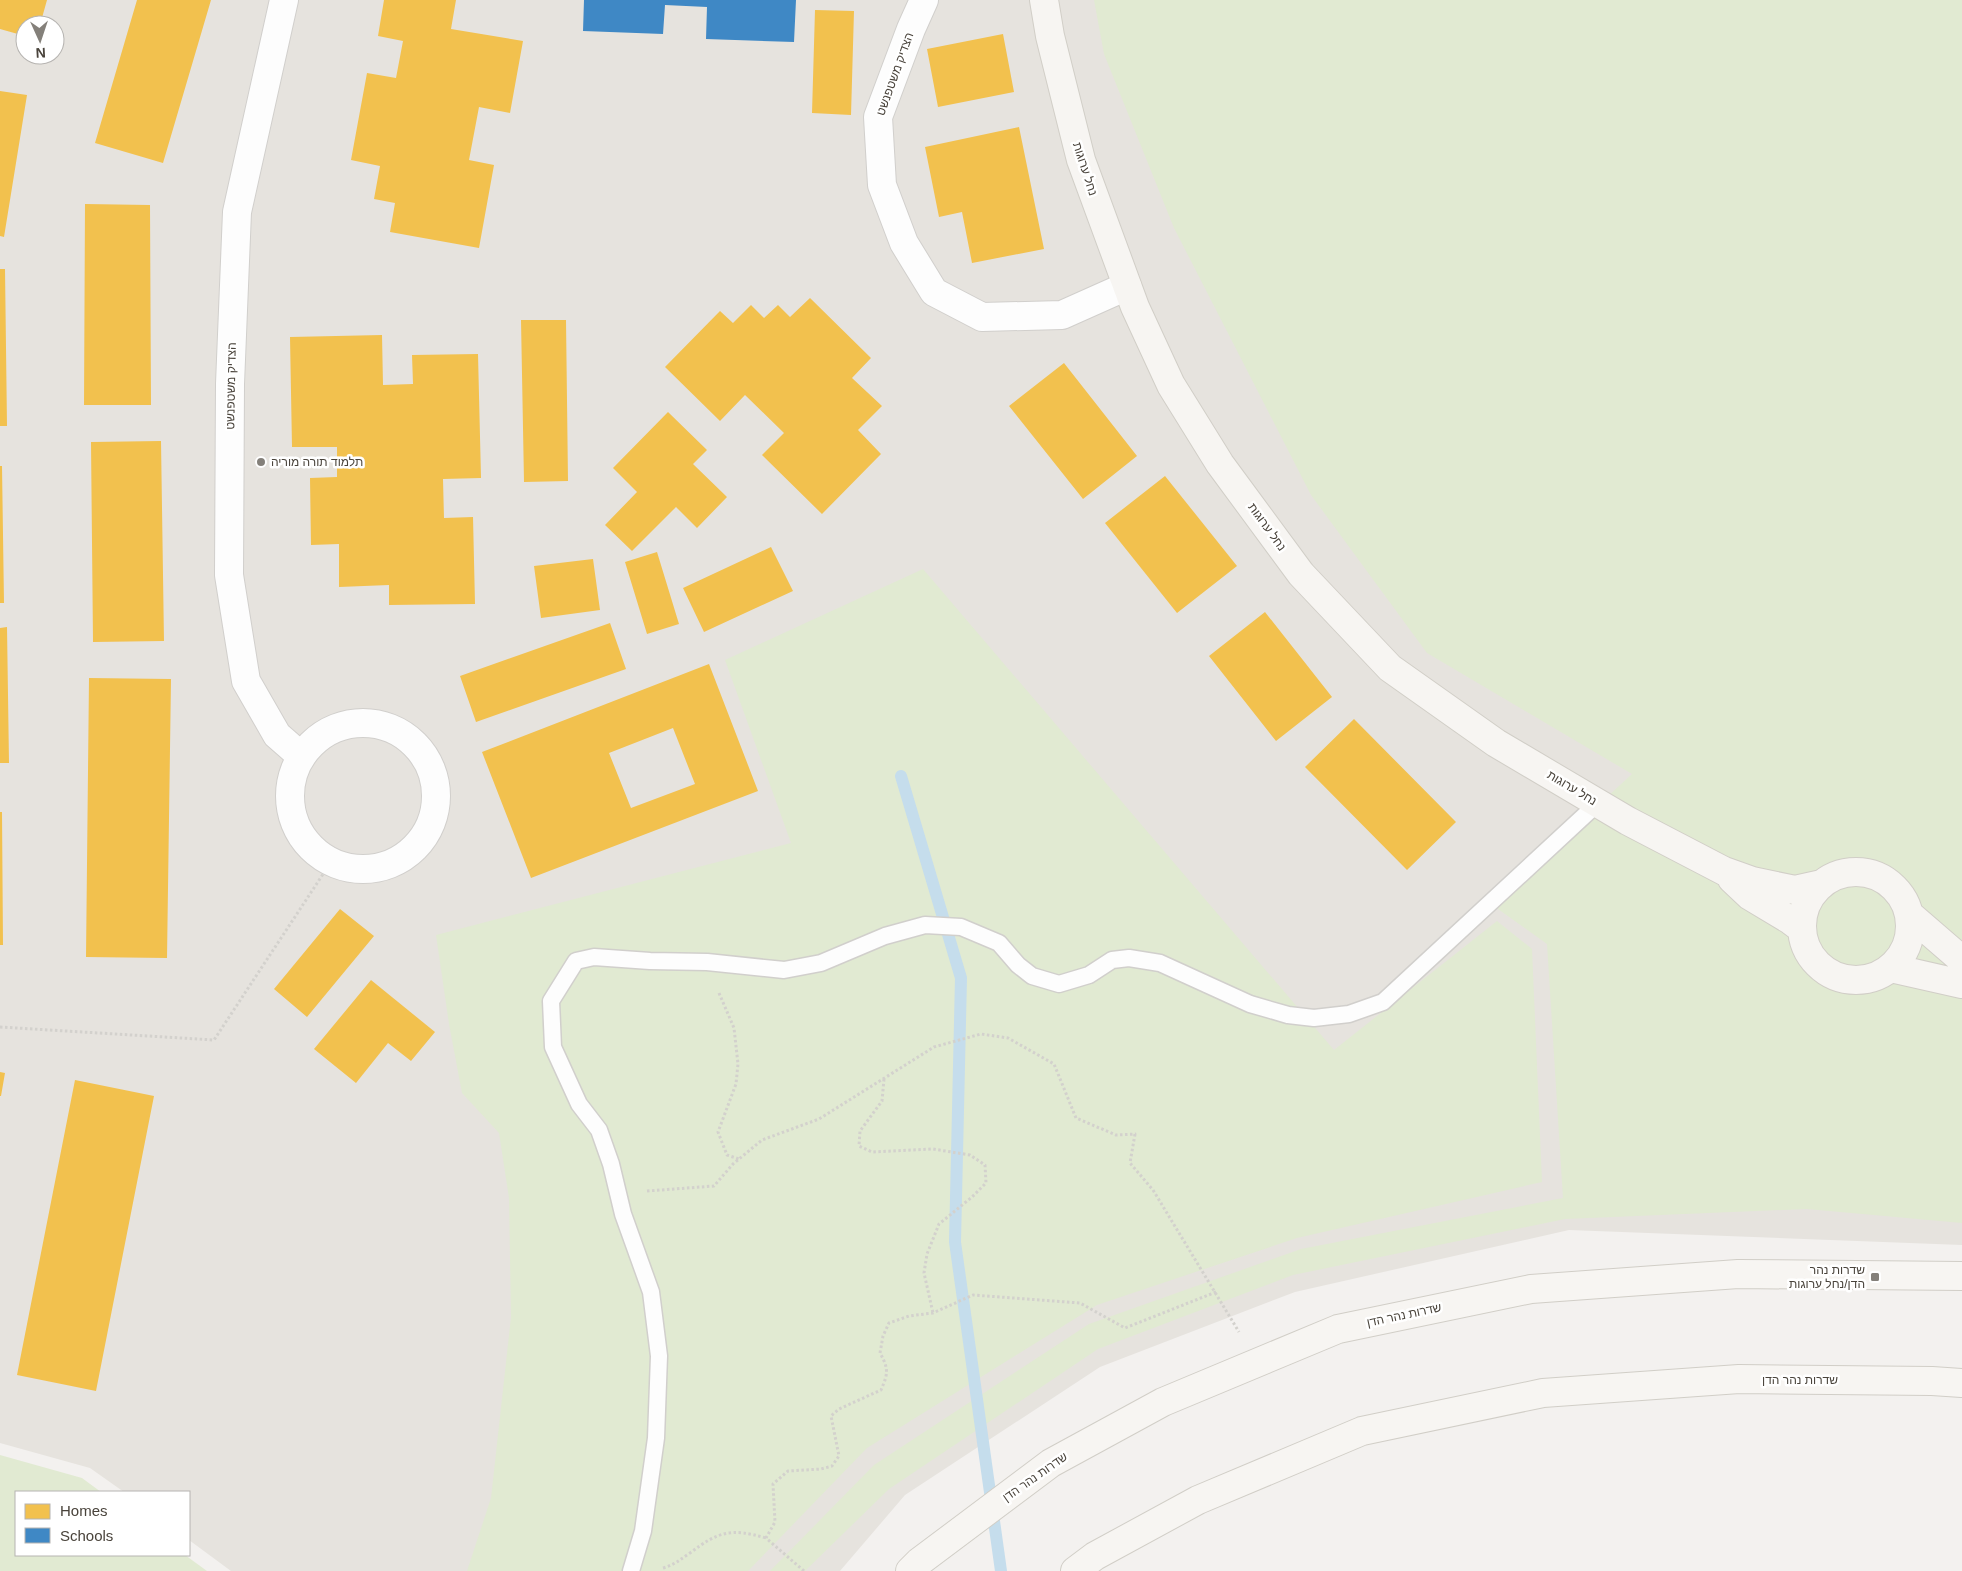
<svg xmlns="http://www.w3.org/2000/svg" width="1962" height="1571" font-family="Helvetica,Heebo,sans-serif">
<rect width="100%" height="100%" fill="#f3f1ef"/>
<path fill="#e6e3de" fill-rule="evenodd" d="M0 0H1962V1245L1569 1230 1295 1292 1100 1367 905 1495 840 1571H231L189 1540V1492H124L90 1468 0 1443ZM25 25H55V55H25Z"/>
<path fill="#e1ead2" d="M1094 0H1962V1223L1807 1209 1565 1219 1293 1275 1098 1349 889 1489 805 1571H770L874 1465 1089 1324 1301 1249 1563 1198 1547 944 1491 904 1632 774 1427 653 1311 495 1174 228 1104 54Z
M923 569 1334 1050 1497 921 1532 949 1542 1182 1297 1238 1097 1305 867 1448 748 1571H467L491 1498 511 1317 509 1198 499 1133 462 1093 449 1024 436 935 791 843 725 660Z
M0 1455 82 1478 101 1492H16V1555H185L207 1571H0Z"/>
<path fill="#f2c14e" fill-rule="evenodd" d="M0 0H47L40 25H25V36L0 29Z
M137 0H211L163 163 95 143Z
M384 0H456L451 29 523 41 510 113 479 107 469 160 494 165 479 248 390 232 395 203 374 199 380 166 351 160 367 73 396 78 403 41 378 36Z
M815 10 854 11 851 115 812 113Z
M1003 34 1014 92 938 107 927 49Z
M0 91 27 95 4 237 0 236Z
M1019 127 1044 249 972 263 962 212 939 217 925 147Z
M85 204 150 205 151 405H84Z
M0 269H5L7 426H0Z
M810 298 871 358 852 378 882 406 858 430 881 454 822 514 762 455 784 433 745 395 720 421 665 367 720 311 733 323 751 305 764 318 778 305 790 317Z
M521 320H566L568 481 524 482Z
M382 335 383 385 413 384 412 355 478 354 481 478 443 479 444 518 473 517 475 604 389 605V585L339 587V544L311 545 310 478 337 477V447H292L290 337Z
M1064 363 1137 456 1083 499 1009 406Z
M668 412 707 450 693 464 727 497 697 528 676 507 632 551 605 525 637 492 613 468Z
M161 441 164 641 93 642 91 442Z
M0 466H2L4 603H0Z
M1165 476 1237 566 1177 613 1105 523Z
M771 547 793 591 704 632 683 588Z
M657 552 679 624 647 634 625 562Z
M593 559 600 610 541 618 534 566Z
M1265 612 1332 697 1276 741 1209 656Z
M610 623 626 669 476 722 460 676Z
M7 627 9 763H0V628Z
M709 664 758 791 531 878 482 752ZM673 728 695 784 631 808 609 753Z
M89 678 171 679 167 958 86 957Z
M1354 719 1456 822 1407 870 1305 767Z
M0 812H2L3 945H0Z
M340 909 374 936 307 1017 274 989Z
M371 980 435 1032 411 1061 388 1043 356 1083 314 1049Z
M0 1072 5 1073 1 1096H0Z
M75 1080 154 1096 96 1391 17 1375Z"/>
<path fill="#3f88c5" d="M584 0H796L794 42 706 39 707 7 665 5 663 34 583 31Z"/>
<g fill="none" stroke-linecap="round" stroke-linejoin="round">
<path stroke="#c5ddec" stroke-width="12" d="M901 776 961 978 955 1242 1001 1571"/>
<g stroke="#d1cfcc" stroke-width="19">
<path id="lane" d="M631 1571 643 1531 656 1438 659 1356 651 1292 623 1214 611 1164 599 1130 579 1104 553 1047 551 1001 576 961 594 957 650 961 707 962 784 970 821 963 885 936 925 925 961 927 999 943 1018 965 1032 976 1059 984 1089 975 1112 960 1129 958 1160 963 1250 1004 1288 1015 1314 1018 1349 1014 1383 1002 1598 803"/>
</g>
<g stroke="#d1cfcc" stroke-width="30">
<path id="street" d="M284 0 237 212 230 384 229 575 246 681 277 735 301 756
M924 0 911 29 878 117 882 185 904 243 934 292 982 317 1062 315 1127 286
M290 796a73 73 0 1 1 146 0a73 73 0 1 1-146 0Z"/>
</g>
<g stroke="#d1cec7" stroke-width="30">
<path id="secondary" d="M1044 0 1050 36 1081 160 1135 307 1171 385 1220 464 1301 574 1390 668 1496 743 1628 821 1724 871 1752 881 1795 890 1822 884
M1802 926a54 54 0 1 1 108 0a54 54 0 1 1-108 0Z
M1732 879 1750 896 1790 920 1802 929
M1910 915 1962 960
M1891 968 1962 984
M910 1571 919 1562 1051 1463 1163 1402 1338 1329 1531 1289 1738 1274 1962 1276
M1075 1571 1095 1556 1198 1500 1362 1431 1543 1393 1739 1379 1932 1381 1962 1383"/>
</g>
<path stroke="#d3d1cd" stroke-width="3" stroke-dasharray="2.5 2.5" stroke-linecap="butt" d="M719 993 734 1028 738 1064 736 1084 718 1132 727 1155 739 1159
M0 1027 214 1040 331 862
M884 1079 882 1101 860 1131 859 1146 872 1152 933 1149 970 1155 985 1165 986 1183 972 1197 939 1224 927 1254 924 1273 933 1313
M647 1191 714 1186 733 1164 762 1140 819 1119 934 1047 981 1034 1008 1038 1054 1064 1076 1118 1116 1135 1135 1134 1130 1163 1153 1190 1239 1332
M663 1568C674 1565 681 1559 690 1553 719 1531 731 1528 766 1538
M804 1571 766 1538 775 1522 773 1484 788 1471 821 1469 832 1466 839 1456 831 1416 839 1409 881 1390C888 1374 889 1369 880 1353L883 1336 889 1323 909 1316 933 1313 973 1295 1080 1303 1125 1328 1216 1292"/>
<use href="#lane" stroke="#fdfdfd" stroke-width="16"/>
<use href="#street" stroke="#fdfdfd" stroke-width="28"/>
<use href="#secondary" stroke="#f7f5f2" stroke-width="28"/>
</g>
<g fill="#84807a" stroke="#fff" stroke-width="2">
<circle cx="261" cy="462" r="5"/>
<rect x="1870" y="1272" width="10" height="10" rx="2.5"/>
</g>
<g text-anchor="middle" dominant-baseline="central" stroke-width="5" stroke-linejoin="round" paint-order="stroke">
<g font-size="12" fill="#49433b" stroke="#fff">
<text transform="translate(895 74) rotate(-70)">הצדיק משטפנשט</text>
<text transform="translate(1085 169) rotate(72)">נחל ערוגות</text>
<text transform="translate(231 386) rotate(-89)">הצדיק משטפנשט</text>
<text transform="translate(1267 527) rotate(54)">נחל ערוגות</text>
<text transform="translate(1572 788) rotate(31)">נחל ערוגות</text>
<text transform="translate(1404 1315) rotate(-12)">שדרות נהר הדן</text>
<text x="1800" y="1380">שדרות נהר הדן</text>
<text transform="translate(1035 1477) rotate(-35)">שדרות נהר הדן</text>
</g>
<g font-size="12" fill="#49433b" stroke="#fff" text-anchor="start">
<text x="271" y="462">תלמוד תורה מוריה</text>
<text x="1865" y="1270" text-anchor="end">שדרות נהר<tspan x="1865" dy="14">הדן/נחל ערוגות</tspan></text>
</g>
</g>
<rect x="15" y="1491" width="175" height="65" fill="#ffffff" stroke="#b6b4b1"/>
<rect x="25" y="1504" width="25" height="15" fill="#f2c14e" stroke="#b6b4b1"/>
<text x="60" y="1516" font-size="15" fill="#49433b">Homes</text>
<rect x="25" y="1528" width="25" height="15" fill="#3f88c5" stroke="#b6b4b1"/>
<text x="60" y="1541" font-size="15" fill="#49433b">Schools</text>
<g transform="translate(40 40) rotate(177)"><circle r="24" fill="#ffffff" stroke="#b6b4b1"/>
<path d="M0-4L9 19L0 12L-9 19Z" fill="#84807a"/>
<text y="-8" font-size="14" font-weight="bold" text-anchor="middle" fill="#49433b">N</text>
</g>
</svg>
